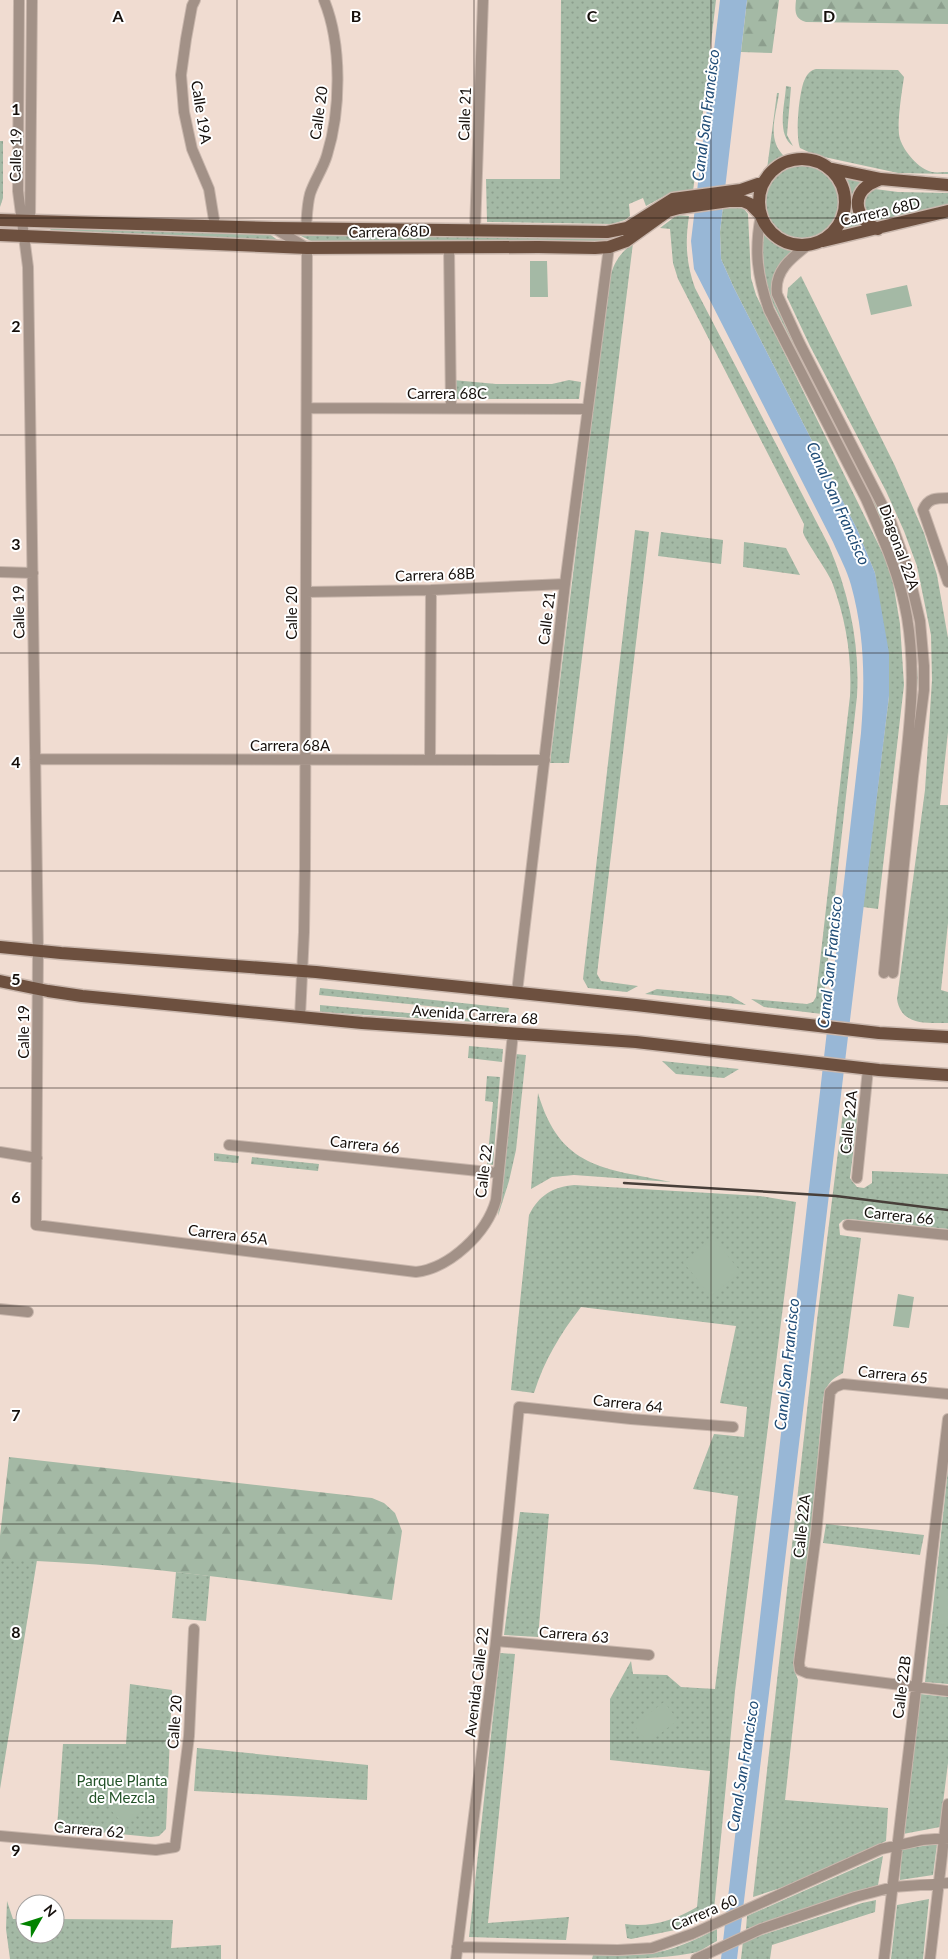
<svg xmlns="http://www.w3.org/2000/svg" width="948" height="1959" font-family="Lato,sans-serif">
<defs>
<pattern id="grass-dots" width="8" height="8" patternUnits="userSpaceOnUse" patternTransform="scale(1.25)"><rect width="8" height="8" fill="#a4b9a5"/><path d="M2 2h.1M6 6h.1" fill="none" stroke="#8c9e8d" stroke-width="1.8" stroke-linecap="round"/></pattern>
<pattern id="forest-firs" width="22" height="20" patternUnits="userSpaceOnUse" patternTransform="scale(1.25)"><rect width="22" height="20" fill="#a4b9a5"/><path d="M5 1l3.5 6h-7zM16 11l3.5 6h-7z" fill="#8c9e8d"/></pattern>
</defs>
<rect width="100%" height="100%" fill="#f0dcd1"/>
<path fill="url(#grass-dots)" d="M561 0H716L700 137H696L695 146 699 147 693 191 670 193 646 206 643 198 629 204 630 216 625 220 612 224 487 222 486 179H560Z
M816 69 898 70 904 77C902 91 896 127 900 139 904 152 919 169 932 172 937 173 943 172 948 172V174L898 173 815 155 800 148C795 136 799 90 805 79 807 74 811 70 816 69Z
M786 86 791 87 787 135 793 146C776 134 785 105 786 86Z
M777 93H779C776 116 766 140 785 157L767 169Z
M0 141H3V198L0 207Z
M764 202a38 38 0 1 1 76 0a38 38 0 1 1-76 0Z
M842 176 868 181 854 197 868 227 840 235C853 215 853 196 842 176Z
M875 189 898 192 948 193V204L874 224 868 220 861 200 869 192Z
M736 205 744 209 748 214 751 278 756 295 887 562 893 582 900 624 904 685 878 909 863 907 889 696 875 573 857 529 734 288 721 259 720 232 723 207Z
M677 215 689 216C685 242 686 263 695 288L829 546C849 594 860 644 857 696L822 1014 764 1007 751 999 807 1004 813 1002 816 997 850 696C852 657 846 619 832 582 827 570 804 539 803 532 803 529 804 527 804 524L678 279 673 263 670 229 660 228Z
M51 226 268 233 279 241 50 232Z
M764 229 784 247 796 249C776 261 769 281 775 303L873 498 894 545 904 577 912 610 918 678 889 971 917 678 907 594 893 546 871 499 773 304C764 280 761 255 764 229Z
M293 232 584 238H614L626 235 605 243 313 242Z
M633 243 569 763H550L605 312C610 282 607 263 633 243Z
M801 276 895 466 924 533 937 575 948 638V732L940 805H948V923L941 990 948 992V1023C927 1023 901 1026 897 999L925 790 932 680 931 635 917 566 904 531 886 491 810 346 787 297 788 288Z
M453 380 496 384H552L569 380 581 382 579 399H454Z
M635 530 649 532 597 974 601 981 638 986 627 992 588 988 583 979Z
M661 532 723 540 721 564 658 556Z
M744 542 786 548 800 575 743 567Z
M320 988 509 1008 508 1014 319 995Z
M657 989 731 996 746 1005 645 994Z
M320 1005 507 1022V1024L320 1012Z
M469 1046 503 1049 502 1062 468 1058Z
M515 1054 526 1055 516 1150 509 1181 498 1216Z
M662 1061 739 1069 724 1078 676 1074Z
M487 1076 500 1077 493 1165 487 1164 493 1102 485 1101Z
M538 1093C560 1169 604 1168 671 1182L574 1175 552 1177 531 1189Z
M843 1112 858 1114 850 1178 857 1187 864 1188 872 1183V1171L948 1174V1229L849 1219 843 1220 839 1224 840 1235 861 1238 843 1373C829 1381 827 1384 823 1400L809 1554 794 1669 798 1680 785 1800 888 1808 886 1841 790 1885 753 1897 817 1320Z
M214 1153 239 1156 238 1163 214 1161Z
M252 1157 319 1164 318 1171 251 1164Z
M574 1185 760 1196 796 1202 735 1691 714 1910 675 1930 631 1939 627 1938 625 1924C649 1928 676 1920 697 1907L710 1771 610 1760V1699L631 1661 633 1674 667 1675 681 1687 715 1689 738 1496 693 1489 714 1434 744 1437 747 1407 720 1403 736 1326 581 1307C560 1334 544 1361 534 1393L511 1390 529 1215C539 1195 553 1187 574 1185Z
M948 1469V1684L925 1682Z
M520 1512 549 1514 538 1637 504 1635Z
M826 1524 924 1535 920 1555 823 1543Z
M0 1560H37L0 1789Z
M176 1572 210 1576 206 1621 172 1618Z
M500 1653 515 1654 488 1923 569 1917 566 1940 469 1937Z
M130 1684 172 1690 166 1829 159 1836 151 1837 57 1828 63 1744H126Z
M920 1694 948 1697V1763L940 1827 903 1834Z
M197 1748 368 1765 367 1800 194 1791Z
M937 1844 933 1875 900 1880 901 1849Z
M883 1856 878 1885 746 1929 747 1916Z
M929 1899 923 1959H891L897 1905Z
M876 1900 875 1912 772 1945 770 1959H741L743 1941 862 1903Z
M7 1901 13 1919H25V1934H55V1919L173 1920 171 1948 221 1945V1959H10L6 1929Z
M717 1929V1941C711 1944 704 1949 697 1952 667 1959 624 1959 592 1959L593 1955C611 1955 629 1956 647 1954 672 1951 695 1940 717 1929Z"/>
<path fill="url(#forest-firs)" d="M747 0H779L772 53 741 52Z
M796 0H948V24L806 22C794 19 795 10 796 0Z
M9 1457 372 1498 384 1503 395 1513 402 1531 392 1600C262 1583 131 1562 0 1560V1536Z"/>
<path fill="#a4b9a5" d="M530 261H547L548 297H530Z
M907 285 912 306 871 315 866 294Z
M713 1238 741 1272 711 1296 683 1262Z
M898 1294 914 1297 909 1328 893 1326Z
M941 1588 948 1589V1625L937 1624Z
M664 1702 678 1720 648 1743 634 1725Z
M139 1787 152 1803 124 1826 111 1810Z"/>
<path fill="#98b7d6" d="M720 0H747L720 232 721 259 734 288 857 529 875 573 889 653V696L737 1959H721L861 733C865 681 865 636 851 585 847 570 839 556 833 542L694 269 691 241Z"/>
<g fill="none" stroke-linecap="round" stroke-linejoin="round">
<g stroke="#c9b7ad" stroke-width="12">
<path id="minor" d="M19 0 18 191 28 267 38 950 36 1225 416 1272C450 1268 487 1233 496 1200L513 1033
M195 0 192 6 186 39 181 75 184 112 192 149 209 189 215 226
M761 215C754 251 757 275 769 310L866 499C883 538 900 576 907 617 917 678 909 727 903 787 896 849 890 911 884 973
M30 220 32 0
M274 228 307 248 305 867 304 932 300 1017
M306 228C307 217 307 205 310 194 314 181 323 169 327 155 341 110 342 44 324 0
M475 230 483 0
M808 245C791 258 774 271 777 294L799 342 891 522 908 570 920 621 924 666V690L913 776 893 973
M449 247 451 408
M307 408 587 409
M948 498C936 498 928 498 923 510L948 582
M0 572 33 573
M306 592 431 590 565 584
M35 759 545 760
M430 760 431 590
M517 992 565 584 609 247
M229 1145 498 1173
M0 1152 37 1158
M857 1178 868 1069
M848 1225 948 1235
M0 1309 28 1312
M948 1394 843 1384 835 1387 830 1392 816 1534 799 1663 800 1670 807 1673 948 1691
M496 1641 649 1655
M0 1836 156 1850 175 1847 189 1736 194 1629
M457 1947 618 1950 652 1948 692 1934 881 1849 922 1840 948 1838
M456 1959 496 1641 519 1407 631 1419 733 1427
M696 1959 761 1929 855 1897 893 1887 948 1883
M884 1959 948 1419
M930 1959 948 1804"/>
</g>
<g stroke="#c9b7ad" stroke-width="15">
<path id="major" d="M759 202a43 43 0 1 1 86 0a43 43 0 1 1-86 0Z
M828 168 881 179 948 185
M0 220 274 228 607 232 627 228 673 199 741 190 764 182
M878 229C860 223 849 200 867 186 871 183 876 181 881 179
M0 235 307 248 538 247 595 248 609 247 626 241 668 211 679 208 729 201H743L750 204 761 215
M823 241 948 211
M0 947 61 953 316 972 636 1005 879 1033 948 1037
M0 981 48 991 82 996 362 1023 636 1042 879 1070 948 1075"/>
</g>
<use href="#minor" stroke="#a29187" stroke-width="10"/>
<use href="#major" stroke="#6d503f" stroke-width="12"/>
<path stroke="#483f39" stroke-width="2.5" d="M624 1183 836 1196 948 1210"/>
</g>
<path fill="none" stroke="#150f0b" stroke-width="1" stroke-opacity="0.55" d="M237 0V1959M474 0V1959M711 0V1959M0 218H948M0 435H948M0 653H948M0 871H948M0 1088H948M0 1306H948M0 1524H948M0 1741H948"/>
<g text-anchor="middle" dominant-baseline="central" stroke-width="4" stroke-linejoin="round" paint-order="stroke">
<g font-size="15" fill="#150f0b" stroke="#fff">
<text transform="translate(202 112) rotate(81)">Calle 19A</text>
<text transform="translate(318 113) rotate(-82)">Calle 20</text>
<text transform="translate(464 114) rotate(-88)">Calle 21</text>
<text transform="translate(15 155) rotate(-89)">Calle 19</text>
<text transform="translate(880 211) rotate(-13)">Carrera 68D</text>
<text transform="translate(389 231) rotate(-1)">Carrera 68D</text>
<text x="447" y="393">Carrera 68C</text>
<text transform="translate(900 547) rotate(70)">Diagonal 22A</text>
<text transform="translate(435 574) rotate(-2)">Carrera 68B</text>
<text transform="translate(18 612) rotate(-91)">Calle 19</text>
<text transform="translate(291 613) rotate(-90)">Calle 20</text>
<text transform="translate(546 618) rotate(-83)">Calle 21</text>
<text x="290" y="745">Carrera 68A</text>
<text transform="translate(475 1014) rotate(4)">Avenida Carrera 68</text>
<text transform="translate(23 1032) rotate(-90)">Calle 19</text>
<text transform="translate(848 1122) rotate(-84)">Calle 22A</text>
<text transform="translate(365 1144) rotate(6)">Carrera 66</text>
<text transform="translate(483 1171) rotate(-83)">Calle 22</text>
<text transform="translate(899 1215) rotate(6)">Carrera 66</text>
<text transform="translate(228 1234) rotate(7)">Carrera 65A</text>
<text transform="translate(893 1374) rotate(6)">Carrera 65</text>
<text transform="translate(628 1403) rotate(6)">Carrera 64</text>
<text transform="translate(801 1526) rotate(-84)">Calle 22A</text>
<text transform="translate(574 1634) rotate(5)">Carrera 63</text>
<text transform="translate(476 1682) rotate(-83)">Avenida Calle 22</text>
<text transform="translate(901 1687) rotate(-83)">Calle 22B</text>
<text transform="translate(174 1722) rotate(-86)">Calle 20</text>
<text transform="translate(89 1829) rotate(5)">Carrera 62</text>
<text transform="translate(704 1912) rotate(-23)">Carrera 60</text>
</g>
<g font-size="15" fill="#245329" stroke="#fff">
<text x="122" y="1780">Parque Planta<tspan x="122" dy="17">de Mezcla</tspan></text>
</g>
<g font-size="16" font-style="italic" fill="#214d77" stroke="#fff">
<text transform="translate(705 115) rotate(-83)">Canal San Francisco</text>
<text transform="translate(839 503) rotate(66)">Canal San Francisco</text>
<text transform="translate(829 962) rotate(-84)">Canal San Francisco</text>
<text transform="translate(786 1364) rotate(-84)">Canal San Francisco</text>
<text transform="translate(742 1766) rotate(-81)">Canal San Francisco</text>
</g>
</g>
<g font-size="16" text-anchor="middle" font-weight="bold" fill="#150f0b" stroke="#fff" stroke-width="4" stroke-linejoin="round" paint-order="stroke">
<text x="118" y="22">A</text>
<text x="356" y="22">B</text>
<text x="592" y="22">C</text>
<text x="829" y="22">D</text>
<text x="16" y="115">1</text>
<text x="16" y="332">2</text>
<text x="16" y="550">3</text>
<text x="16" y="768">4</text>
<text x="16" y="985">5</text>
<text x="16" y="1203">6</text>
<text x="16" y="1421">7</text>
<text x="16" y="1638">8</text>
<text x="16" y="1856">9</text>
</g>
<g transform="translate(40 1919) rotate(51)"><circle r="24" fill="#ffffff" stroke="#a19f9d"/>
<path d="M0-4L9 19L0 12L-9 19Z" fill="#028300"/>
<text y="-8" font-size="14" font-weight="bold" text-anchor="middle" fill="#150f0b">N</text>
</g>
</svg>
